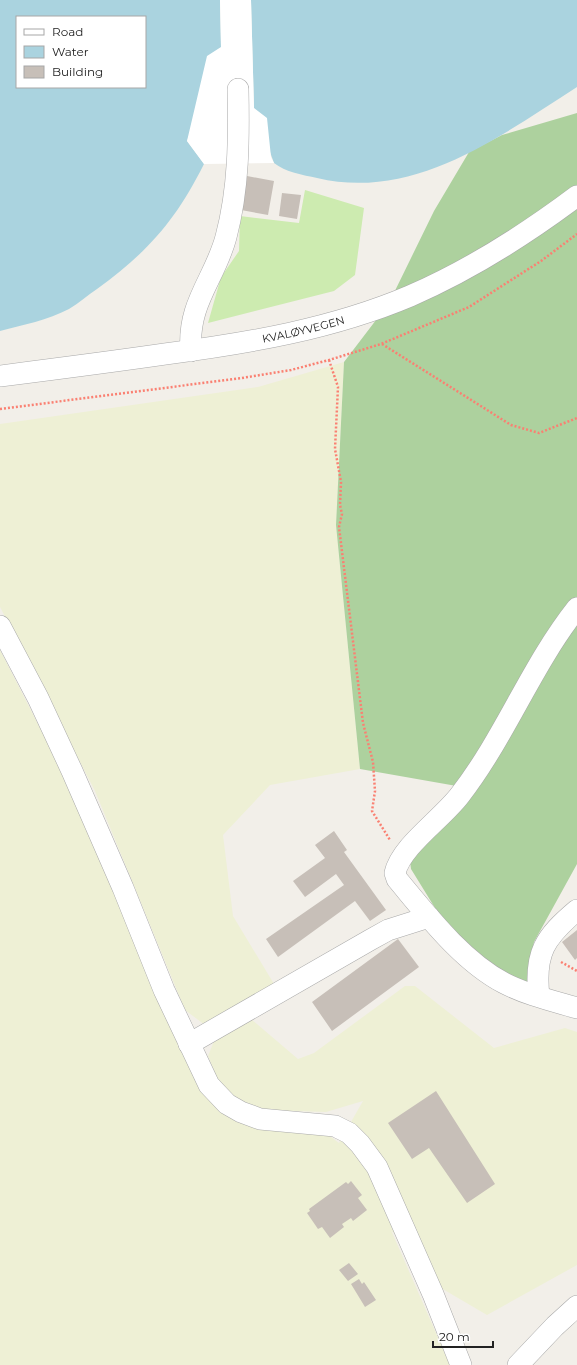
<svg xmlns="http://www.w3.org/2000/svg" width="577" height="1365" font-family="Montserrat,sans-serif">
<rect width="100%" height="100%" fill="#f2efe9"/>
<path fill="#eef0d5" d="M344 362 336 525 360 769 270 785 223 835 233 916 274 984 205 1025 185 1010 95 791 0 607V424L258 387Z
M0 650 77 800 205 1091 323 1131 339 1143 363 1101 326 1112 265 1110 237 1099 219 1083 208 1056 214 1041 251 1019 298 1059 314 1053 405 986H415L494 1048 565 1028 577 1032V1265L487 1315 441 1288 391 1230 450 1365H0Z"/>
<path fill="#cdebb0" d="M305 190 364 208 355 275 334 291 208 323 221 277 239 251 240 216 299 223Z"/>
<path fill="#add19e" d="M577 113V864L534 942 527 985 493 968 448 929 411 869 410 861 468 788 360 769 336 525 344 362 389 303 434 211 469 152 502 135Z"/>
<path fill="#aad3df" fill-rule="evenodd" d="M0 0H220L221 48 187 141 204 164C176 220 148 252 97 289 88 295 79 303 69 309 48 320 23 325 0 331ZM17 17H145V87H17Z
M251 0H577V87C499 137 414 201 317 178 303 175 285 172 274 163L254 108Z"/>
<path fill="#fff" d="M220 0H251L254 108 267 118 271 157 274 163 204 164 187 141 207 56 221 47Z"/>
<path fill="#c7bfb8" d="M247 176 274 181 268 215 241 210Z
M282 193 301 195 297 219 279 216Z
M334 831 347 850 344 852 386 910 370 921 355 901 278 957 266 939 344 885 336 874 305 897 293 881 325 858 315 845Z
M577 930V958L575 960 562 942Z
M398 939 419 967 332 1031 312 1002Z
M436 1091 495 1184 467 1203 429 1148 412 1159 388 1123Z
M351 1181 362 1195 358 1198 367 1210 353 1221 351 1218 342 1224 344 1227 330 1238 322 1227 318 1229 307 1213 310 1211 309 1209 346 1182 348 1184Z
M349 1263 358 1274 348 1281 339 1270Z
M359 1279 362 1284 364 1282 376 1300 365 1307 351 1284Z"/>
<g fill="none" stroke-linecap="round" stroke-linejoin="round">
<g stroke="#a9a9a9" stroke-width="22">
<g id="minor">
<path d="M191 351C187 303 215 279 226 237 239 188 239 139 238 89"/>
<path id="s1" d="M0 376C55 369 110 362 165 354 249 343 332 329 410 296 470 270 525 235 577 196"/>
<path d="M577 608C531 666 505 737 460 795 442 819 401 846 395 873L397 879C427 915 462 961 504 983 527 995 553 1001 577 1008"/>
<path d="M0 626 38 698 72 771 123 888 164 990 209 1085 227 1104 241 1112 260 1119 335 1126 349 1133 360 1144 377 1167 433 1294 461 1365"/>
<path d="M539 996C534 953 545 937 577 910"/>
<path d="M189 1044 370 940 388 930 429 917"/>
<path d="M518 1365 555 1326 577 1306"/>
</g>
</g>
<path stroke="#fa8072" stroke-width="2.5" stroke-dasharray="2 2" stroke-linecap="butt" d="M382 344 511 425 539 433 577 418
M329 360 338 387 335 449 341 482 340 505 342 514 339 527 363 723 373 762 375 791 372 811 390 840
M0 409 242 378 291 370 329 360 381 344 469 307 541 261 577 234
M561 962 577 971"/>
<use href="#minor" stroke="#fff" stroke-width="21"/>
</g>
<g text-anchor="middle" dominant-baseline="central" stroke-width="3" stroke-linejoin="round" paint-order="stroke">
<g font-size="11" fill="#222" stroke="#fff">
<text stroke="none"><textPath href="#s1" startOffset="307">KVALØYVEGEN</textPath></text>
</g>
</g>
<rect x="16" y="16" width="130" height="72" fill="#ffffff" stroke="#a7a7a7"/>
<rect x="24" y="29" width="20" height="6" fill="#ffffff" stroke="#a7a7a7"/>
<text x="52" y="36" font-size="12" fill="#222222">Road</text>
<rect x="24" y="46" width="20" height="12" fill="#aad3df" stroke="#a7a7a7"/>
<text x="52" y="56" font-size="12" fill="#222222">Water</text>
<rect x="24" y="66" width="20" height="12" fill="#c7bfb8" stroke="#a7a7a7"/>
<text x="52" y="76" font-size="12" fill="#222222">Building</text>
<path d="M433 1341v6h60v-6" fill="none" stroke="#222222" stroke-width="2"/>
<text x="439" y="1341" font-size="12" fill="#222222" stroke="#ffffff" stroke-width="3" paint-order="stroke">20 m</text>
</svg>
